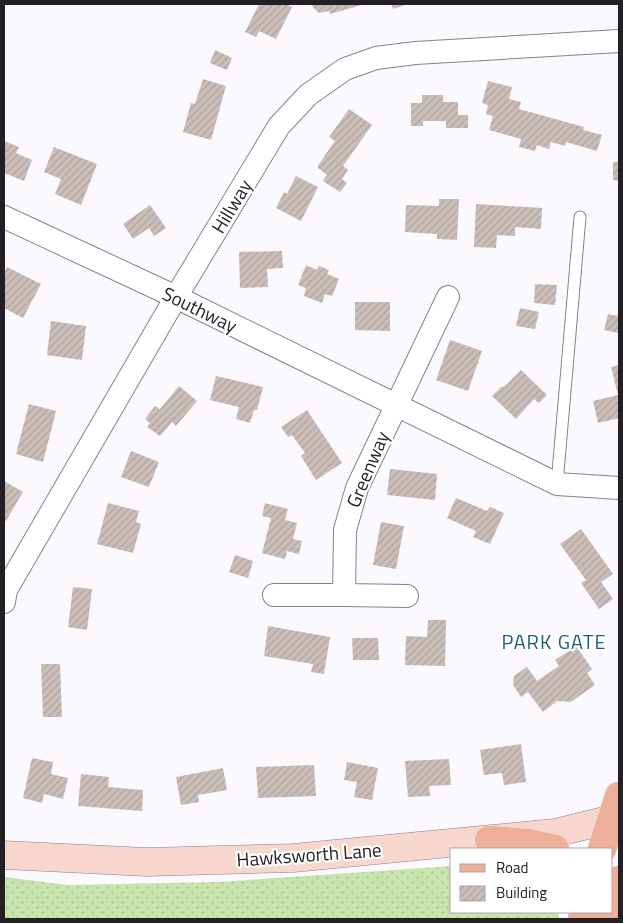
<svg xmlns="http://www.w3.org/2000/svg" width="623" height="923" font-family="'Titillium Web',sans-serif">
<defs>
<pattern id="grass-dots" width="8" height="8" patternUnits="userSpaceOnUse" patternTransform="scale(1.25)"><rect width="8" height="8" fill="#c7e4ac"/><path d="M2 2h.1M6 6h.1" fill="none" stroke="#abc394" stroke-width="1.8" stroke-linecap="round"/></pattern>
<pattern id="building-hatch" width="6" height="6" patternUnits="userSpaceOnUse" patternTransform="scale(1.25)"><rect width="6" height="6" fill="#cbbeb8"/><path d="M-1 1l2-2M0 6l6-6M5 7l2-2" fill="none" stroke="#aea39e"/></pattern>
</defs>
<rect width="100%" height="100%" fill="#fbf9fe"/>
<path fill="url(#grass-dots)" d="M452 866V912H558L559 919H4V877L68 885 218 882Z"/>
<path fill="url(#building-hatch)" d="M259 4H286L292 7 276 39 259 31 256 37 245 32Z
M310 4H365L330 14 329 11 319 13Z
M391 4H408L393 9Z
M215 50 232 58 227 70 210 63Z
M203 79 226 86 211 140 183 132 191 103 195 104Z
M488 81 512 87 509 99 521 102 519 109 584 127 583 130 602 135 597 151 566 142 565 146 551 142 549 149 537 145 535 151 519 147 521 139 489 130 493 116 486 114 488 105 482 103Z
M422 95H443V102H458V115H468V128H446V121H423V126H411V103H422Z
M349 109 372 125 343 166 348 170 342 179 347 183 340 192 323 181 327 175 317 167 335 141 329 137Z
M4 141 19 147 16 153 32 160 24 181 4 173Z
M54 147 97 164 81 205 55 194 61 179 44 172Z
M613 162H619V181L613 180Z
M296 176 318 187 301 221 276 208 284 192 287 194Z
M439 199H459L457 240 437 239V234L405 232 406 205 439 206Z
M476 204 542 208 541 229 515 227V236L497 235 496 248 474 247Z
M150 205 166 228 154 236 149 228 133 239 123 224Z
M282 251 283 268 267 269 268 287 240 288 239 252Z
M306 265 317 270 319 266 329 270 327 274 339 279 332 296 325 294 322 303 304 296 306 288 298 285Z
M7 267 41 284 23 318 4 308V273Z
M535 284 557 285 555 305 534 303Z
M355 302H390V331L355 330Z
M520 308 539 312 535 329 516 326Z
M619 311V333L604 330 608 314 617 316Z
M51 321 86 326 82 360 47 355Z
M450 340 482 351 468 391 436 380Z
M619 365V418L598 423 593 401 618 395 611 367Z
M521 370 547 395 539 403 534 399 516 419 492 396 502 386 504 387Z
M216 376 263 387 257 410H254L250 423 236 419 239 407 210 400Z
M179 386 197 401 176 426 172 422 160 436 147 427 150 423 145 419 155 406 160 409Z
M29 404 56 411 43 462 16 454Z
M307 410 342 463 316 480 301 456 305 453 292 435 288 437 281 427Z
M131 451 159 462 149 487 121 477Z
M390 469 437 474 435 500 387 495Z
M4 481 23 492 6 521 4 520Z
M456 498 487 511 490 507 504 513 490 544 473 537 476 531 447 518Z
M108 503 139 511 136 522 141 524 133 553 97 544Z
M265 503 288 509 285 520 297 523 293 539 302 541 299 554 287 551 285 559 262 553 271 518 262 516Z
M381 522 404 526 396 569 373 565Z
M581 529 613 574 601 582 613 599 599 609 581 583 586 580 560 544Z
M235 555 253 561 248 578 229 572Z
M73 587 92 589 87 630 68 627Z
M428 620H446L445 666 405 665 406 636 427 637Z
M268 626 330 637 324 674 311 672 313 664 264 656Z
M352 638H378L379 660H353Z
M576 646 592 669 587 673 595 685 571 702 557 701 543 712 528 692 521 697 513 685 514 676 527 667 537 681 559 666 555 660Z
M41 664H60L62 717H43Z
M521 744 526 782 504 785 502 773 484 775 480 750Z
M32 758 53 762 51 774 68 778 63 799 44 794 42 803 23 798Z
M449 759 451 785 429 786 430 796 408 797 405 761Z
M347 762 378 768 372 800 354 797 357 782 344 780Z
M314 765 316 796 258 798 256 767Z
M223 768 227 790 198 795 199 802 181 805 176 777Z
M81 774 109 777 108 787 143 790 142 811 78 806Z"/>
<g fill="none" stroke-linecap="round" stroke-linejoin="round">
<g stroke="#86818c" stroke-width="13">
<path id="lane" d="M557 484 580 217"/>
</g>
<g stroke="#86818c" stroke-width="24">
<path id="street" d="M4 217 176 297 557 484 619 488
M274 595H344L345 530 357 488 448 297
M344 595 407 596
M4 602 6 590 176 297 279 126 308 95 345 69 376 58 415 53 619 41"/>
</g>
<g stroke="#86818c" stroke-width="29">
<path id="secondary" d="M4 855 147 862 293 858 555 833 612 819"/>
</g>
<g stroke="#d7d7d8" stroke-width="29">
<path id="primary" d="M489 840 528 843 555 849
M602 849 619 796
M612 898 619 880
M582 919 584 912
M602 919 606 912"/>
</g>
<use href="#lane" stroke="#fff" stroke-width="11"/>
<use href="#street" stroke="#fff" stroke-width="22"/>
<use href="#secondary" stroke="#f6d6cd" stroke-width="28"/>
<use href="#primary" stroke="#edae9a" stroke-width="28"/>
</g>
<g text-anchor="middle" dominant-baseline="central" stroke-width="4.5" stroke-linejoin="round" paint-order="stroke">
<g font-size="19" fill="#232025" stroke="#fff">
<text transform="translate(231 206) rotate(-59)">Hillway</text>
<text transform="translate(200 309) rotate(26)">Southway</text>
<text transform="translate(367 469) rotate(-67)">Greenway</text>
<text transform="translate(309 854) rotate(-4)">Hawksworth Lane</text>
</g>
<g font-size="20" letter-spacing="1" fill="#1b5b79" stroke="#fff">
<text x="554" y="641">PARK GATE</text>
</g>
</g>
<rect width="623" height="923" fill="none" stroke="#232025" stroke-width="10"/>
<rect x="450" y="848" width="162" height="65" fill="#ffffff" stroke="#a7a6a8"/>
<rect x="460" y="864" width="25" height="8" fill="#edae9a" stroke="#a7a6a8"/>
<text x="496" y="873" font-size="15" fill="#232025">Road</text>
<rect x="460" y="886" width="25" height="15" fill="url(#building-hatch)" stroke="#a7a6a8"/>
<text x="496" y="898" font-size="15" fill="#232025">Building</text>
</svg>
